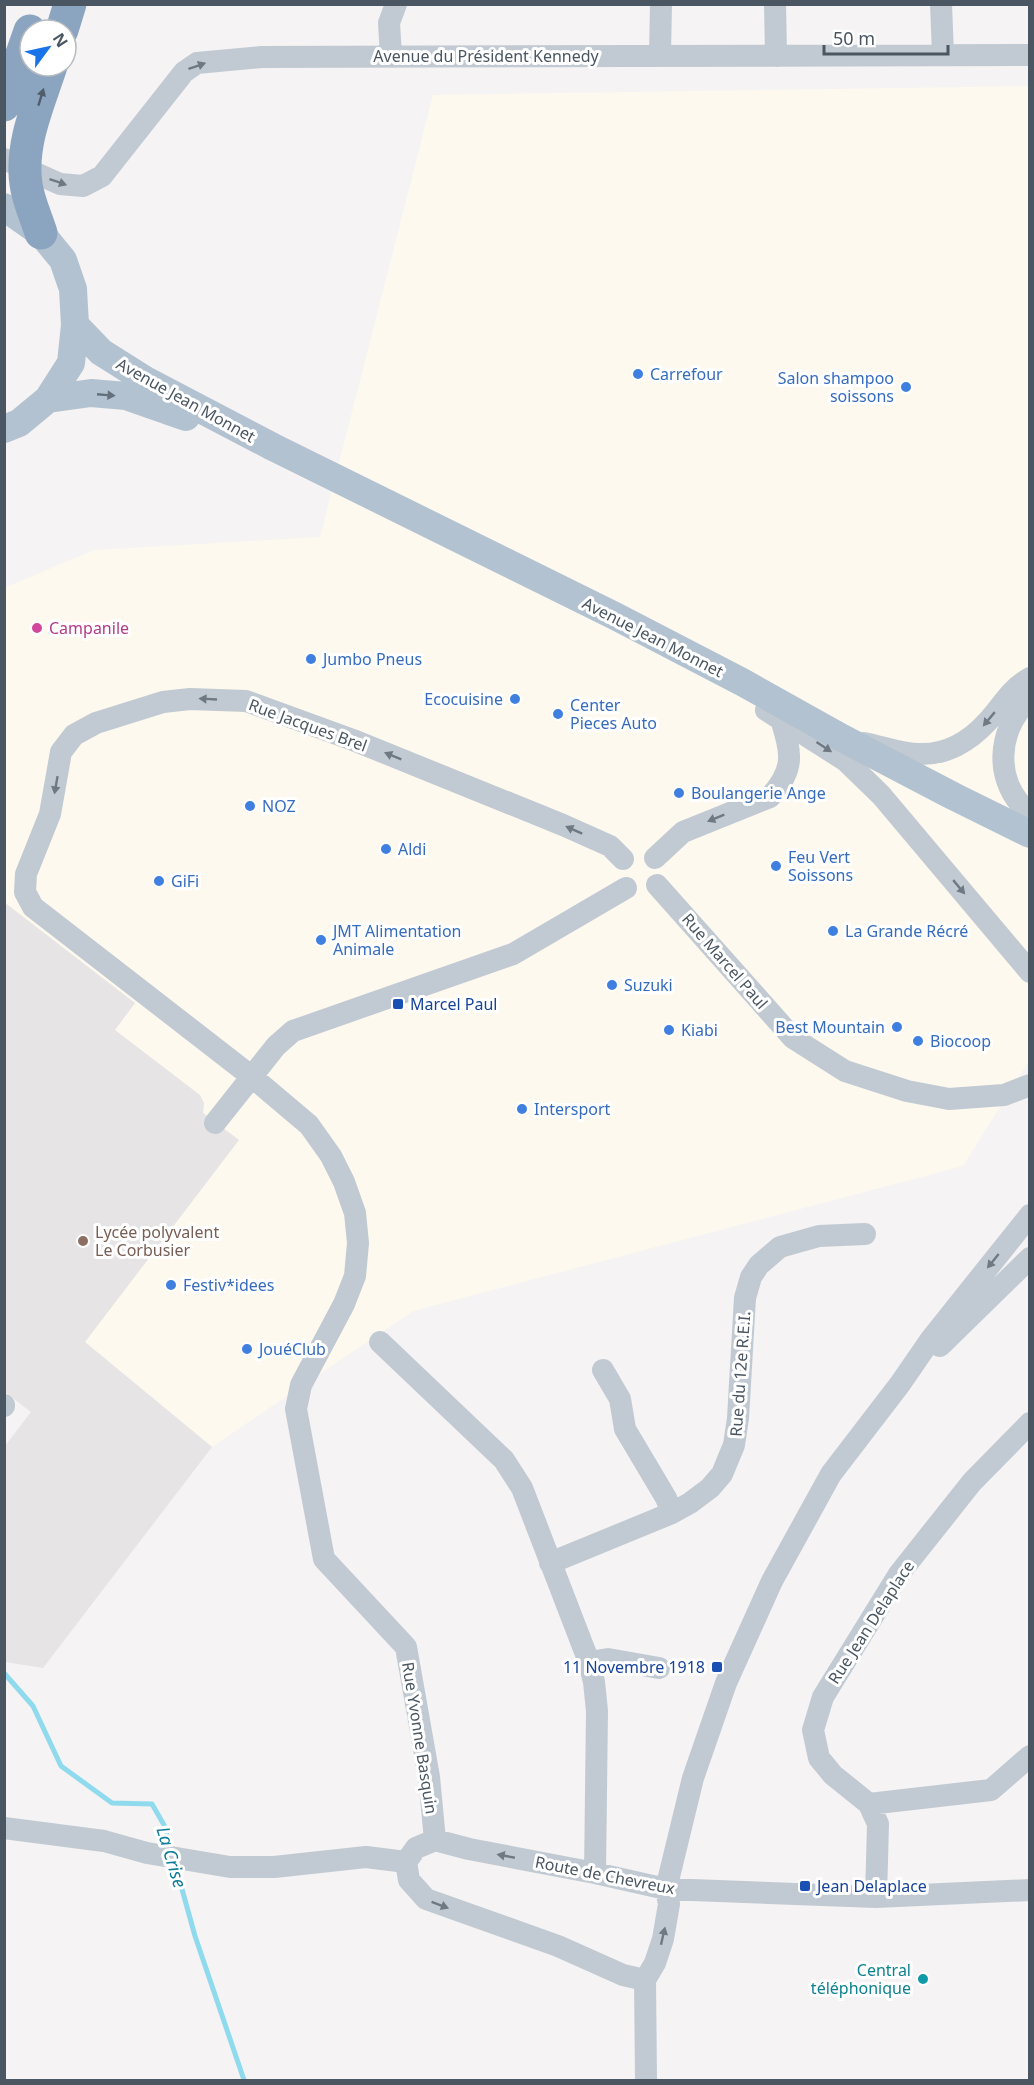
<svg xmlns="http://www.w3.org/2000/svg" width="1034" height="2085" font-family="'Noto Sans',sans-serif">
<rect width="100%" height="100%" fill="#f5f3f3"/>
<path fill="#fdf9ef" d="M1029 86V1061L963 1166 413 1311 212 1447 85 1342 215 1123 5 931 4 588 94 550 320 537 433 95Z"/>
<path fill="#e6e4e5" d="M4 902 135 1003 115 1030 200 1095 204 1103 203 1113 239 1140 85 1342 212 1447 43 1668 5 1662V1446L31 1412 5 1392Z"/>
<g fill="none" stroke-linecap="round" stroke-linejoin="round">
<path stroke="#90daee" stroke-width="5" d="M4 1673 33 1706 61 1766 112 1803 152 1804 164 1825 172 1852
M175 1864 195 1936 244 2080"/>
<path stroke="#c1cad2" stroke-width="22" d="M775 4 776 56
M941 4 943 55
M391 56 389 23 396 4
M660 56 661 4
M4 159 60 184 83 186 102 176 184 72 197 63 262 57 1030 55
M1030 698C996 731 993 782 1030 814
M766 710 846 761 881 795 1030 972
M864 743C881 746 901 754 919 754 946 755 970 741 988 721 1003 705 1009 690 1030 678
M655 858 683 832 770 797C796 768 791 753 781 719
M657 885 793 1038 845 1071 907 1091 949 1099 1004 1095 1030 1085
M215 1123 276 1046 293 1031 513 954 626 888
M380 1342 504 1460 522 1488 589 1662 594 1682 597 1711 595 1873
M940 1346 1030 1258
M603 1370 620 1399 625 1429 666 1498 672 1513
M4 1405V1406
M550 1563 672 1513 690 1503 710 1488 722 1474 734 1445 738 1418 745 1298 751 1277 759 1265 780 1247 819 1236 865 1234
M589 1662 608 1659 659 1668
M869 1804 991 1790 1030 1756
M4 1828 104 1841 147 1853 230 1867H274L366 1857 406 1862
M435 1840 429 1777 406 1647 324 1559 296 1409 301 1385 344 1304 355 1276 358 1243 355 1213 344 1182 331 1156 309 1125 251 1076 33 907 25 892 26 874 50 814 61 752 74 735 96 723 163 702 190 699 246 701 353 740 563 825 610 846 623 859
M406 1862 416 1848 435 1840 469 1849 595 1873 666 1889 876 1897 1030 1890
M406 1862 409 1880 426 1899 558 1946 623 1975 645 1980
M876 1897 878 1824 869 1804 833 1775 819 1758 813 1730 823 1697 899 1574 972 1482 1030 1423
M646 2080 645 1980 655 1963 663 1939 669 1904 666 1889 693 1778 726 1683 772 1581 831 1474 900 1384 931 1339 1030 1215"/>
<path stroke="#b3c2d1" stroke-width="28" d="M4 207 41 233 63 260 73 289 75 325 71 363 48 399 19 423 4 429
M75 325 101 352 147 381 273 447 615 616 742 682 842 738 953 796 1030 834
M48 399 91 393 126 396 186 417"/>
<path stroke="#8ba5c1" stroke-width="33" d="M62 30 70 4
M4 105 30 31
M41 233C36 217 28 200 26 184 20 144 39 103 51 66"/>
</g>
<defs><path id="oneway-solid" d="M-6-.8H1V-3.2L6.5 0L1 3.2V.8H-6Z" transform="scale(1.5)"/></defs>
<g fill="#6e7983">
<use href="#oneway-solid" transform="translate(197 66) rotate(-19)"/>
<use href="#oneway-solid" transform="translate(58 182) rotate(19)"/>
<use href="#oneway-solid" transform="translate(208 699) rotate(-177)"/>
<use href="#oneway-solid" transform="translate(989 719) rotate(130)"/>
<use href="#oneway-solid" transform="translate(824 747) rotate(33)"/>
<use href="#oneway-solid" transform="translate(393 756) rotate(-158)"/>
<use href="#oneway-solid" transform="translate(56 785) rotate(100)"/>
<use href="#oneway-solid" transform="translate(716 818) rotate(158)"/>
<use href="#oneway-solid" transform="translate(574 830) rotate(-156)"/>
<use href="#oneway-solid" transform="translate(959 887) rotate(50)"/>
<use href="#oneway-solid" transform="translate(993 1261) rotate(129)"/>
<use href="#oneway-solid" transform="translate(506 1856) rotate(-169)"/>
<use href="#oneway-solid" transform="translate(440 1905) rotate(21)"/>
<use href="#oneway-solid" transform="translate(663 1936) rotate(-77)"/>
</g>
<use fill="#505e6b" href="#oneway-solid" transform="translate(41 97) rotate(-73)"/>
<use fill="#64717d" href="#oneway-solid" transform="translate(106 395) rotate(5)"/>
<g fill="#3f7fe0" stroke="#fff" stroke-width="2">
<circle cx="638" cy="374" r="6"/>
<circle cx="906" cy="387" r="6"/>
<circle cx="311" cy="659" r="6"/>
<circle cx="515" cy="699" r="6"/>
<circle cx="558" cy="714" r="6"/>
<circle cx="679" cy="793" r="6"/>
<circle cx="250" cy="806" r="6"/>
<circle cx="386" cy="849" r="6"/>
<circle cx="776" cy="866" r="6"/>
<circle cx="159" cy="881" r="6"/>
<circle cx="833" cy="931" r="6"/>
<circle cx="321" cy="940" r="6"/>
<circle cx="612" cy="985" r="6"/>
<circle cx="897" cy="1027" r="6"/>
<circle cx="669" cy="1030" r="6"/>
<circle cx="918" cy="1041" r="6"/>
<circle cx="522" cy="1109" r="6"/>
<circle cx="171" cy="1285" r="6"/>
<circle cx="247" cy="1349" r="6"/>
</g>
<circle fill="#d1479c" stroke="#fff" stroke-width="2" cx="37" cy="628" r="6"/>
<g fill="#1a4fb4" stroke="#fff" stroke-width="2">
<rect x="392" y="998" width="12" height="12" rx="3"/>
<rect x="711" y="1661" width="12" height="12" rx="3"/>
<rect x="799" y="1880" width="12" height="12" rx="3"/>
</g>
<circle fill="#8d6e63" stroke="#fff" stroke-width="2" cx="83" cy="1241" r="6"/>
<circle fill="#0f9aa8" stroke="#fff" stroke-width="2" cx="923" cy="1979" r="6"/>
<g text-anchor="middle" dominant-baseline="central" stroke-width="6" stroke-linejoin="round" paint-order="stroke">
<g font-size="16" fill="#4a5661" stroke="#fff">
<text x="486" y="56">Avenue du Président Kennedy</text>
<text transform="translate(186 400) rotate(29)">Avenue Jean Monnet</text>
<text transform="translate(653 637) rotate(27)">Avenue Jean Monnet</text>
<text transform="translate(308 725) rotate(20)">Rue Jacques Brel</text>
<text transform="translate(725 961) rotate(49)">Rue Marcel Paul</text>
<text transform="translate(740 1374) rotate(-86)">Rue du 12e R.E.I.</text>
<text transform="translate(871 1622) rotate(-57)">Rue Jean Delaplace</text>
<text transform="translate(420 1738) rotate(81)">Rue Yvonne Basquin</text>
<text transform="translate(605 1875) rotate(11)">Route de Chevreux</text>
</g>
<g font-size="16" fill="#366cbe" stroke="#fff" text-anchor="start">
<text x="650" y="374">Carrefour</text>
<text x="894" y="378" text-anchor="end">Salon shampoo<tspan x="894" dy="18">soissons</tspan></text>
<text x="323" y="659">Jumbo Pneus</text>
<text x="503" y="699" text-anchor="end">Ecocuisine</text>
<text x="570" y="705">Center<tspan x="570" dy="18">Pieces Auto</tspan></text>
<text x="691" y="793">Boulangerie Ange</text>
<text x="262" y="806">NOZ</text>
<text x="398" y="849">Aldi</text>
<text x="788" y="857">Feu Vert<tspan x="788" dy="18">Soissons</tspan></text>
<text x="171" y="881">GiFi</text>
<text x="333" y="931">JMT Alimentation<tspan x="333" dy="18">Animale</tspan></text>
<text x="845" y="931">La Grande Récré</text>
<text x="624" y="985">Suzuki</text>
<text x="885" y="1027" text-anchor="end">Best Mountain</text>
<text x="681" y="1030">Kiabi</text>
<text x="930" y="1041">Biocoop</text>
<text x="534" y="1109">Intersport</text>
<text x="183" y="1285">Festiv*idees</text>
<text x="259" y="1349">JouéClub</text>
</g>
<g font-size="16" fill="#b23c85" stroke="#fff" text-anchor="start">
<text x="49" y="628">Campanile</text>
</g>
<g font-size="16" fill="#164399" stroke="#fff" text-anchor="start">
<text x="410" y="1004">Marcel Paul</text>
<text x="705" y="1667" text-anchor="end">11 Novembre 1918</text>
<text x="817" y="1886">Jean Delaplace</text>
</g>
<g font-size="16" fill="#785e54" stroke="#fff" text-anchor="start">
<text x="95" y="1232">Lycée polyvalent<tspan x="95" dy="18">Le Corbusier</tspan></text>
</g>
<g font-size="16" fill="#0d838f" stroke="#fff" text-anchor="end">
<text x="911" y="1970">Central<tspan x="911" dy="18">téléphonique</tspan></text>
</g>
<g font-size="18" font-style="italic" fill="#0c7c9b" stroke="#fff">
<text transform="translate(172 1857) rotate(73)">La Crise</text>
</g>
</g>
<rect width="1034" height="2085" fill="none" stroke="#4a5661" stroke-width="12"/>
<g transform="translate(48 48) rotate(57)"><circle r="28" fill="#ffffff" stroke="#b7bbc0" stroke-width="1.5"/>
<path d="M0-4.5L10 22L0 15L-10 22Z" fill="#1a73e8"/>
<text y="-9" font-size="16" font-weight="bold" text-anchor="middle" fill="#4a5661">N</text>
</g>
<path d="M824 45v9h124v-9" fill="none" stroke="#4a5661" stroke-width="3"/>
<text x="833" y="45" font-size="18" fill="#4a5661" stroke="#ffffff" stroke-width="4.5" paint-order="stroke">50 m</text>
</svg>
